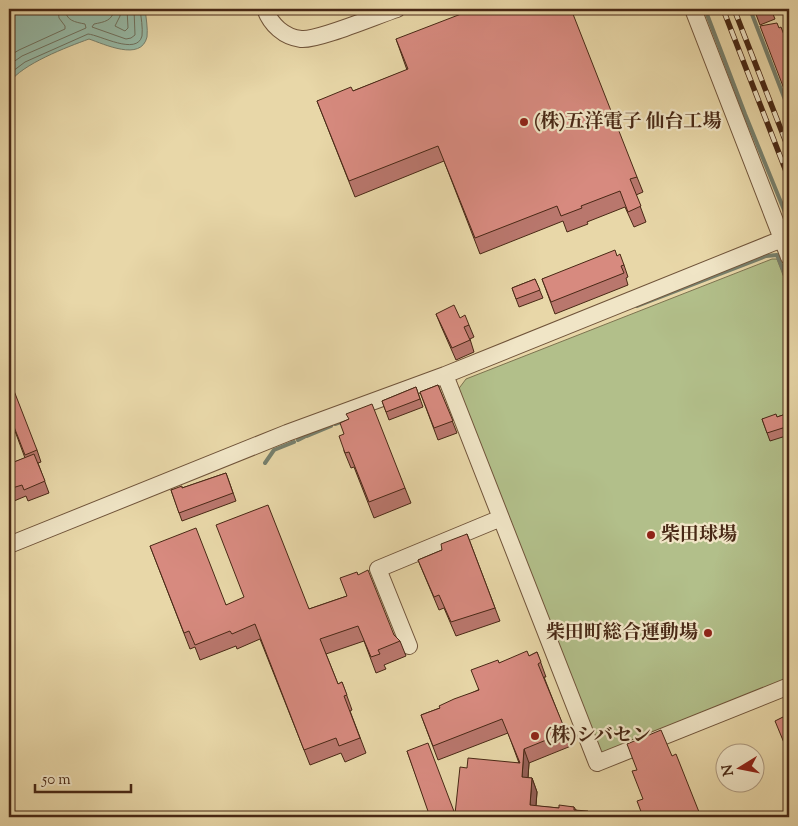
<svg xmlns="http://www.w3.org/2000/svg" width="798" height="826" font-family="'Sorts Mill Goudy','Noto Serif JP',serif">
<rect width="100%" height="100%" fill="#e8d7a8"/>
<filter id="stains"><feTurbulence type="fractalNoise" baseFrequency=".004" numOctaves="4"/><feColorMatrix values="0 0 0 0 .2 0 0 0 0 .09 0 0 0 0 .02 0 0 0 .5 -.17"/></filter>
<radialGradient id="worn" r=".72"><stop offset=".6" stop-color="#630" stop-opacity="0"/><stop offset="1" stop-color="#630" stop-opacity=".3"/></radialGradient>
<path fill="#b2bf8a" stroke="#7d7450" d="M772 259H777L789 291V679L600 755 457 391 466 379Z"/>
<path fill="#97baa7" stroke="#77806d" d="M9 9H68L89 13 109 9H145C146 17 148 29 147 37 141 62 104 44 89 39 67 47 22 64 9 83Z"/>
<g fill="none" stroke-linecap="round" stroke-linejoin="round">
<path stroke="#70715e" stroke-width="1" d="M114 9C113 21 104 22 94 24L92 27 126 39 131 38 135 35 134 9
M121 9 120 16 115 26 125 31 128 28 127 9
M9 56 19 50 65 29V26L59 18 58 9
M9 65 22 56 86 28 85 24C75 22 66 21 65 9
M9 74 25 62 88 34C100 35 137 56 142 36 143 28 141 17 140 9"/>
<path stroke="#77806d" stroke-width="4" d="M705 9 745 114 789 222
M750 9 789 110
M637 306 766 256 777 255 789 284
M335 424 346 420
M307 436 331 426
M298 440 304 437
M265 463 274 450 294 442"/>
<g stroke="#70543a" stroke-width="18">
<path id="minor" d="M265 9C271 25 284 37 301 39 317 41 378 15 397 9
M693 9 789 257
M445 375 597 763 789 686
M9 545 287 433 445 375 782 239
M409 646 378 569 501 518"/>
</g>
<use href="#minor" stroke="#f0e5c6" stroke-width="16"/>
<g stroke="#482815" stroke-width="5.5">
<path id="rail" d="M723 9 789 179
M734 9 789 150"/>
</g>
<use href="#rail" stroke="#f0e5c6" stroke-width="4" stroke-dasharray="11" stroke-linecap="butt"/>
</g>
<path fill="#b9776d" stroke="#482815" d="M754 9H771L775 19 760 25Z
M396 39 637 177 643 192 636 195 646 222 634 227 625 207 587 222 588 224 567 232 563 221 480 254 444 161 355 197 317 101 353 91 407 70Z
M617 256 624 265 628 277 626 278 628 285 555 314 542 279Z
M535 279 543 298 519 307 512 288Z
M436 314 469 325 474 337 470 339 474 352 456 360 441 326Z
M438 385 457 433 438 440 420 392Z
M416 387 423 407 389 420 382 401Z
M789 413V435L770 441 762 419 777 417Z
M9 415 37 450 41 462 38 463 49 493 28 501 26 496 14 501 13 499 9 500V464L25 458Z
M344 434 405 488 411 503 374 518 354 467 351 468 344 451Z
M226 473 236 501 182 521 171 490 182 488Z
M467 534 500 621 456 636 444 608 439 610 418 560 442 550Z
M150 546 226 605 309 609 347 596 358 575 394 635 400 641 406 656 384 665 386 669 376 673 364 641 326 654 338 684 342 682 352 710 350 711 366 753 345 762 341 753 310 765 260 639 237 649 236 646 200 660 195 647 190 649Z
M537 652 546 677H544L571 746 529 763 528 778H532L537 792 536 806 559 808 574 807 576 810 591 817H431L407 751 455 814 467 768 519 763 508 733 438 760 421 715 440 708 478 690 499 663 529 656Z"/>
<path fill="#966159" stroke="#482815" d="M524 749 529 763 527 791 522 777Z
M532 778 537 792 535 817 530 805Z"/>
<path fill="#d78a7f" stroke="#482815" d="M474 9H571L637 177 630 179 641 206 628 212 620 191 581 206 582 208 561 216 557 206 475 238 438 146 349 181 317 101 351 87 353 91 408 69 396 39Z
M754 9H767L755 13Z
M777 23 779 28 781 27 789 48V102L760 26Z
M615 250 617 256 620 254 624 265 621 266 624 273 551 302 542 279Z
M535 279 540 290 516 299 512 288Z
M454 305 460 318 465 315 469 325 464 327 470 340 452 348 436 314Z
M9 378 37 450 25 455 9 414Z
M438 385 453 421 434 428 420 392Z
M416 387 420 399 386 412 382 401Z
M372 404 405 488 369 502 349 452 345 453 339 436 344 434 340 423 349 419 346 414Z
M789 413V426L767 433 762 419 776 414 777 417Z
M34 454 45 481 24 490 22 485 9 489V464Z
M226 473 233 493 179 513 171 490 182 486V488Z
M268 505 309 609 347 596 340 578 357 572 358 575 368 570 394 635 400 641 378 650 380 654 371 657 358 626 320 639 338 684 342 682 347 695 344 696 360 738 339 746 336 738 304 750 255 624 232 634 230 631 195 645 189 631 184 633 150 546 196 528 226 605 244 597 216 525Z
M467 534 495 608 451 622 439 595 434 597 418 560 442 550 441 544Z
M527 651 529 656 537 652 541 662 538 664 566 732 524 749 522 777 532 778 530 805 559 808V805L574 807V810L588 811V817H440L441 813 430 817 407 751 428 743 455 814 460 767 467 768 468 758 520 763 502 719 433 746 421 715 440 708 439 706 454 699 479 690 471 670 498 660 499 663Z
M789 714V763L784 751 787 750 775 721Z
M661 730 672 756 676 754 701 817H643L637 801 643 799 632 771 637 770 627 744Z"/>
<g fill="#8f2418" stroke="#f0e5c6" stroke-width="2">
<circle cx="524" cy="122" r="5"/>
<circle cx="651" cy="535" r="5"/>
<circle cx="708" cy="633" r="5"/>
<circle cx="535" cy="736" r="5"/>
</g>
<g text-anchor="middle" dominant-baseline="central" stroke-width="4.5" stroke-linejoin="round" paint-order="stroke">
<g font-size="19" font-weight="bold" fill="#482815" stroke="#f0e5c6" text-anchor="start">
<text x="534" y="122">(株)五洋電子 仙台工場</text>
<text x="661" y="535">柴田球場</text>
<text x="698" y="633" text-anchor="end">柴田町総合運動場</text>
<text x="545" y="736">(株)シバセン</text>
</g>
</g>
<rect width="798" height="826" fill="none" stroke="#e8d7a8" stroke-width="30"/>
<rect x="10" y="10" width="778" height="806" fill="none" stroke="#482815" stroke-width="2.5"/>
<rect x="15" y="15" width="768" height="796" fill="none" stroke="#482815"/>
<g transform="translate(740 768) rotate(260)"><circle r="24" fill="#f0e5c6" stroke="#ad997f"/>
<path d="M0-4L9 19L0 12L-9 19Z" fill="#8f2418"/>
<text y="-8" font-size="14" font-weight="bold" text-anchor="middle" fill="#482815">N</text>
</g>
<path d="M35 784v8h96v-8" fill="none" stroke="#482815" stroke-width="2.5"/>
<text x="42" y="784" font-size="15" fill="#482815" stroke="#f0e5c6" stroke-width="4" paint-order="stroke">50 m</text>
<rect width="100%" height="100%" filter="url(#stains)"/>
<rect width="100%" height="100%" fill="url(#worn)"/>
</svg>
